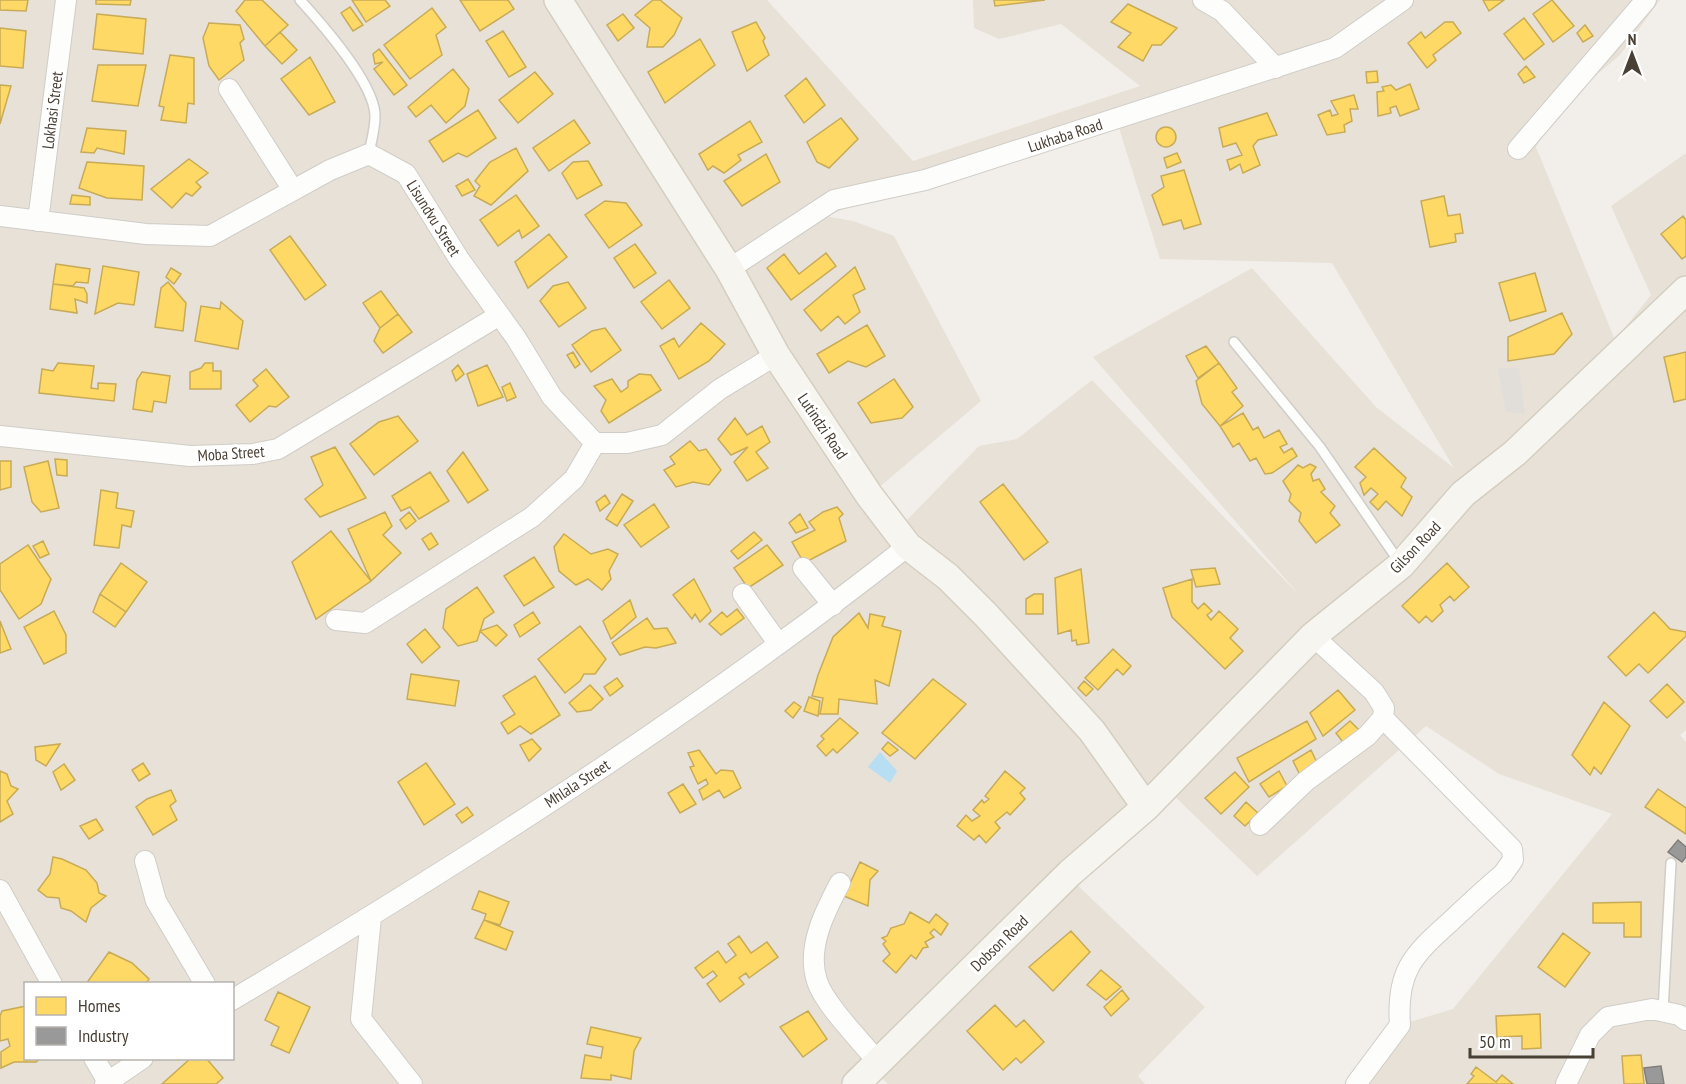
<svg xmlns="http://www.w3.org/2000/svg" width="1686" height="1084" font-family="'PT Sans Narrow',sans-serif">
<rect width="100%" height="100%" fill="#f2efea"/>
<path fill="#e7e1d7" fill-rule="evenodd" d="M0 0H767L913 161 1140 86 1061 24 999 39 974 28 973 0H1660L1620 55 1561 105 1536 147 1615 340 1651 295 1611 206 1686 153V730L1680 735 1686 742V1084H1356L1400 1025 1453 1009 1612 814 1499 774 1426 726 1257 876 1166 788 1071 879 1205 1007 1138 1076 1145 1084H888L873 1069 856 1084H0ZM1118 125 1160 259 1332 263 1454 468 1376 407 1252 268 1093 357 1300 596 1092 380 1017 439 979 446 906 521 870 495 981 401 894 236 853 221 825 216 887 194ZM26 984H232V1058H26Z"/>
<path fill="#e1deda" d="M1498 368H1519L1525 414 1506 412Z"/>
<path fill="#b7def3" d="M880 752 897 771 890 783 868 767Z"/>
<path fill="#ffd966" stroke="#c8ab57" stroke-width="1.5" d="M0 0H28L26 11 0 10Z
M96 0H131L130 5 96 4Z
M245 0H262L288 25 265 46 236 11Z
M352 0H385L390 6 366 22Z
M460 0H508L514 9 480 31Z
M653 0H660L682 18 674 35 663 47H647L650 28 635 15Z
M994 0H1045L995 6Z
M1483 0H1504L1489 11Z
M1552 0 1574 26 1553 42 1533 14Z
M1128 4 1177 28 1161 45H1152L1143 61 1118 47 1131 33 1111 22Z
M350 7 363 25 353 31 341 13Z
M432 8 446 27 436 35 442 55 410 79 384 45Z
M97 14 146 19 143 54 93 49Z
M623 14 634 28 618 41 607 25Z
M1524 18 1544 44 1524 60 1504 34Z
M756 22 765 38 763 41 769 55 747 71 732 32Z
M1445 22H1453L1461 33 1433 55 1436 60 1427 68 1408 43 1421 32 1425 38Z
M209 23 240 25 244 39 240 43 244 60 219 80 209 66 203 38Z
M1585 25 1593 36 1583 42 1577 33Z
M0 28 26 31 23 68 0 66Z
M503 31 526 67 509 77 486 41Z
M280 32 297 50 282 64 265 46Z
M700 39 715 65 665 103 648 72Z
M379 49 407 85 394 95 374 69 383 62 375 64 373 54Z
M170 55 194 58V104L188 103 186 123 161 120 164 107 159 106Z
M310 57 335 102 309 115 281 79Z
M98 65H146L138 106 92 101Z
M1526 66 1535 77 1524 83 1518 74Z
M453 69 469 89 465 106 446 123 431 105 416 117 408 107Z
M1377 71 1378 82 1367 83 1366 72Z
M535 72 553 94 518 123 499 100Z
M806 78 825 105 804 123 785 96Z
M1410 84 1419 109 1400 116 1396 106 1390 108 1391 113 1378 116 1377 92 1384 91 1382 87 1391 85 1396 90Z
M0 85 11 86 0 124Z
M1354 95 1358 109H1350L1352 121 1344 125 1345 132 1327 135 1318 115 1330 110 1332 116 1338 114 1331 101Z
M478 110 496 138 467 157 458 153 443 162 429 141Z
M1267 113 1277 135 1258 140 1253 146 1260 165 1243 173 1240 164 1230 170 1227 160 1242 155 1236 143 1223 147 1219 128Z
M841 118 858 139 829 168 817 162 807 142Z
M574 120 590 143 549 171 533 148Z
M750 121 762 142 738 155 741 160 724 173 713 166 708 170 699 154Z
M1156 137a10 10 0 1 1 20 0a10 10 0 1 1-20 0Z
M87 128 126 131 124 154 97 148 94 153 81 152Z
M516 148 528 171 491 205 474 196 480 186 475 181 490 162Z
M1177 153 1181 162 1167 168 1164 158Z
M766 154 780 182 742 206 724 181Z
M189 159 208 173 196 182 201 187 192 196 186 193 172 208 151 189Z
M588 161 602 185 577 199 562 173 573 162Z
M87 162 144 166 142 200 107 198 79 188Z
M1184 170 1201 224 1184 229 1181 220 1163 225 1152 195 1164 187 1161 176Z
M468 179 475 190 462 196 456 186Z
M72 195 90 197V205L70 204Z
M516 195 539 226 522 238 519 230 498 246 480 220Z
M1444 196 1448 216 1460 214 1463 233 1455 234 1456 242 1430 247 1421 201Z
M605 201 626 203 642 225 609 248 585 215Z
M1683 216 1686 220V256L1682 259 1661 234Z
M549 234 567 257 528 288 515 262Z
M290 236 326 285 305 300 270 250Z
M635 244 656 273 634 288 614 258Z
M826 253 836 266 791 300 767 268 784 254 799 274Z
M56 264 90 269 88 283 76 282 73 286 53 284Z
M103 266 139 272 134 305 118 303 95 314Z
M855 267 865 289 853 295 860 312 845 324 838 316 821 331 804 310Z
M171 268 181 274 174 284 166 277Z
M1535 273 1546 311 1510 321 1499 283Z
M669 280 690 308 662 329 641 302Z
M168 282 186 303 183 331 155 327 161 288Z
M568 282 586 308 559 327 540 301 553 286Z
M53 284 84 288 87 294V303L75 299 77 313 50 309Z
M381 291 398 314 380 328 363 303Z
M221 302 243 321 238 349 195 341 201 306 220 309Z
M1562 313 1572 334 1554 354 1508 361V337Z
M398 314 412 332 383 353 374 341 380 328Z
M701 323 725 344 709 361 679 379 660 346 674 338 679 347Z
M867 325 885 356 866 367 848 361 829 373 817 354Z
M605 328 621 350 591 372 572 345 592 331Z
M1206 346 1219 363 1198 378 1186 356Z
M573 352 580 364 575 368 567 355Z
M1686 352V399L1674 402 1664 357Z
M58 363 94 366 91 388 98 389V383L116 384 114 401 39 393 42 369 53 371Z
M205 363H213V371H221V389H190V372L201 368Z
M1219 363 1237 388 1232 392 1243 406 1220 426 1202 404 1196 381Z
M458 365 464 374 456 381 452 371Z
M487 365 503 397 478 406 467 374Z
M266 369 289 397 276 407 269 406 250 422 236 405 258 386 253 380Z
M142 372 170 376 166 403 154 401 152 412 133 409 137 380Z
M639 374 651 375 661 390 609 423 601 411 606 400 594 386 612 379 621 392 628 387V381Z
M894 379 913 407 902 418 871 423 858 403Z
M510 383 516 397 507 401 502 387Z
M1243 413 1253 430 1258 427 1264 438 1279 430 1287 444 1280 447 1284 453 1292 448 1297 456 1272 473 1265 474 1256 458 1250 461 1239 443 1233 447 1220 426Z
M398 416 418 441 374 475 350 444 379 422Z
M735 418 747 435 762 426 770 442 756 452 768 468 747 481 734 462 748 447 731 455 718 439Z
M690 441 699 451 706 449 721 470 709 485 693 482 676 487 664 470 675 464 670 457Z
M335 447 366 498 320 517 305 499 323 485 311 457Z
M1374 448 1406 478 1401 487 1412 497 1402 516 1386 501 1378 510 1370 502 1378 494 1371 488 1364 495 1360 483 1366 477 1355 467Z
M463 452 488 490 468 503 447 471Z
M55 459 67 460V476L57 475Z
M0 461H11V487L0 490Z
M48 461 59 508 41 512 32 502 24 467Z
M1310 464 1316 467 1311 474 1313 481 1319 479 1325 489 1321 492 1335 506 1330 513 1340 525 1316 543 1299 521 1301 513 1289 501 1291 494 1283 481 1298 465 1303 468Z
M430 472 449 501 419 519 410 507 401 511 392 496Z
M1003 484 1048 542 1024 560 980 502Z
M101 490 118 493 116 508 134 511 131 527 122 525 119 548 94 545Z
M622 494 633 501 617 526 606 519Z
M605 495 610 503 600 511 596 502Z
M654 504 669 527 641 547 624 525Z
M837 507 843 514 839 518 846 541 804 563 792 542 815 530 809 522 823 512Z
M385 512 392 526 383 535 401 553 371 581 348 529Z
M409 512 416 521 406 529 400 520Z
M800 514 808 528 796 533 789 523Z
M331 531 371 581 316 619 292 562Z
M754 532 762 540 738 559 731 551Z
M431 533 438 544 429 550 422 539Z
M564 534 591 554 608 549 618 554 609 571 611 579 602 590 588 579 576 585 559 571 554 547Z
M43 541 49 554 40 558 33 546Z
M28 545 51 579 41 604 19 619 0 590V564Z
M767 545 783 565 748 588 734 568Z
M534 557 554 587 524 606 504 576Z
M121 563 147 582 126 612 100 594Z
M1447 563 1469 587 1454 601 1450 596 1440 605 1443 611 1432 622 1426 616 1419 623 1402 606Z
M1215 568 1220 584 1196 587 1191 570Z
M1081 569 1089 643 1077 645 1076 640 1072 641 1071 630 1058 634 1055 578Z
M694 579 711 611 700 622 695 614 692 619 673 595Z
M1192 579V602L1198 609 1204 603 1212 611 1207 615 1211 620 1219 611 1238 629 1230 638 1243 651 1225 669 1172 617 1163 588Z
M477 587 494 612 484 619 477 641 458 646 443 628 446 609Z
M100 594 126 612 115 627 93 612Z
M1034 594H1043V614H1026V599Z
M630 600 636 617 611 639 603 621Z
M737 609 744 618 721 635 709 624 722 612 727 617Z
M54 611 66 635V653L44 664 24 627Z
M533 612 540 623 520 637 514 625Z
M1654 612 1670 629 1686 632V636L1648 673 1639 664 1626 676 1608 657Z
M859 613 868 628 870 614 885 617 882 626 901 631 889 686 875 680 877 704 839 699 838 714H820L823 698 812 696 818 675 833 637Z
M647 618 654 629 667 628 676 643 656 648 645 647 620 655 612 643Z
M0 621 11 649 0 653Z
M497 625 507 635 496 646 480 631Z
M580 626 606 659 595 674H584L580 681 565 693 538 659Z
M425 629 440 647 422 663 407 644Z
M1113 649 1131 666 1123 675 1117 669 1098 690 1085 678Z
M411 674 459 681 455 706 407 699Z
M535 676 560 715 531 734 520 726 508 734 501 723 515 714 503 696Z
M617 678 623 686 610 696 604 687Z
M933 679 966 704 915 759 882 733Z
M1084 681 1093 689 1086 696 1078 688Z
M1667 684 1684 702 1667 718 1650 701Z
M590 685 603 699 591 710 577 712 569 703Z
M1338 690 1355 710 1323 736 1310 713Z
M809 697 820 701 818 716 804 711Z
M794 702 801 707 793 718 785 711Z
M1604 702 1630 726 1601 774 1594 767 1590 775 1572 755Z
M840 718 858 733 837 753 833 749 826 756 817 746 824 739 821 736Z
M1307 721 1316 739 1249 782 1237 758Z
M1350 721 1362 733 1345 745 1336 733Z
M532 739 541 749 529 761 520 745Z
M888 742 898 750 890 756 882 749Z
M60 744 46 766 36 760 35 747Z
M699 750 716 774 721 770 733 771 741 788 724 798 719 790 703 800 699 790 708 784 706 779 698 784 690 767 694 766 688 753Z
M1311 750 1318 765 1300 775 1293 761Z
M143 763 150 774 139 781 132 770Z
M426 763 455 804 424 825 398 782Z
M64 764 75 780 61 790 53 772Z
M0 771 7 774 11 786 18 789 7 801 13 814 0 822Z
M1005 771 1025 788 1020 793 1025 799 1010 815 1007 812 995 822 1000 828 986 843 979 835 974 840 957 826 966 815 972 821 980 816 973 810 982 800 984 803 989 799 985 796Z
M1279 771 1287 786 1269 797 1260 784Z
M1235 772 1249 787 1221 814 1205 798Z
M683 784 696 804 680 813 668 793Z
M1658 789 1686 808V834L1645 807Z
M171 790 176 801 170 806 177 820 153 835 136 807 147 799Z
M1246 802 1258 813 1245 826 1234 816Z
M467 807 473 815 462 823 456 815Z
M96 819 103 830 89 839 80 826Z
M53 857 62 859 86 870 97 883 99 893 106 896 91 908 86 922 71 911 61 908 59 898 47 897 38 890 50 874Z
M860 862 878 871 870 880 868 906 844 896Z
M479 891 509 902 500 925 484 920 486 914 472 909Z
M1641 902V937H1624V923H1593V903Z
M910 912 929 923 936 914 948 924 941 935 934 929 930 933 934 937 925 942 928 947 923 948 916 959 911 955 896 973 883 961 890 954 883 944 886 941 882 938 887 936 891 928 904 924Z
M484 920 513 932 506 950 475 938Z
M1071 931 1090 952 1053 991 1029 967Z
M1563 933 1590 953 1565 987 1538 967Z
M739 936 751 953 767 942 778 957 749 978 746 973 739 978 744 984 720 1002 707 984 717 976 713 971 703 978 695 968 718 951 726 963 736 955 728 944Z
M109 952 132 963 149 979 146 984H86Z
M1101 970 1121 987 1106 1000 1087 985Z
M1122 990 1129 999 1111 1016 1104 1007Z
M278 992 310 1007 289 1053 271 1045 279 1027 265 1020Z
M995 1005 1016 1027 1024 1020 1044 1042 1021 1063 1016 1058 1003 1070 967 1031Z
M26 1006V1058H41L36 1062H14L1 1068V1052L10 1046 8 1039 0 1041V1016L2 1011Z
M808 1011 827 1039 803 1057 780 1027Z
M1540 1014 1541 1048 1522 1049V1036L1497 1037 1496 1016Z
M591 1027 641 1038 634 1051 631 1079 611 1075V1080L581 1078 585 1055 601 1058 603 1047 587 1044Z
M1641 1055 1644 1084H1624L1622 1056Z
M191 1058H206L223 1078 216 1084H162Z
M1476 1067 1496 1082 1502 1075 1513 1084H1467L1474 1076 1471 1074Z"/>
<path fill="#999" stroke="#817e7b" stroke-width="1.5" d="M1678 840 1686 847V857L1682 862 1668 852Z
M1661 1066 1664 1084H1647L1644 1068Z"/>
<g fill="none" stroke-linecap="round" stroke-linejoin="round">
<g stroke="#d0cdc8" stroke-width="12">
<path id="lane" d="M300 0C321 23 376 85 375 117 375 129 371 142 369 154
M1234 342 1320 447 1400 563
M1663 1011 1671 863"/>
</g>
<g stroke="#d0cdc8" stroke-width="22">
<path id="street" d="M1203 0 1222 11 1276 68
M229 89 293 190
M1518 149 1646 0
M0 216 146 234 210 236 330 170 369 154 406 174 459 259 516 338 552 397 595 443H627L662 435 720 389 776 355
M38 221 66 0
M729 269 834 200 925 180 1335 48 1403 0
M0 436 190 456 253 454 278 449 498 316
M803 568 833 605
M743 594 778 643
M336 620 365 623 532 517 574 479 595 443
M1260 825 1306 781 1367 736 1383 718 1384 708 1374 692 1313 636
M145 861 156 901 205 984
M840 883C825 911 806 948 817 981 824 1004 862 1042 878 1062
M0 890 52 984
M371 917 361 1019 412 1084
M232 1000C465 861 695 714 908 546
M94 1058 108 1082
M105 1084 143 1058
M1356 1084 1400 1025C1396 971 1413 955 1451 921 1468 905 1485 889 1503 874L1513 860 1512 849 1383 718
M1566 1084 1590 1035 1608 1017 1652 1009 1679 1015 1686 1020"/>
</g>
<g stroke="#d4cec2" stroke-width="30">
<path id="secondary" d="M558 0 729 269 776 355 869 495 908 546 948 577 986 615 1092 731 1146 807
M856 1084 1070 873 1146 807 1313 636 1401 565 1463 494 1515 453 1686 290"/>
</g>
<use href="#lane" stroke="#fdfdfc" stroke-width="9"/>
<use href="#street" stroke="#fdfdfc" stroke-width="20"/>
<use href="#secondary" stroke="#f7f5ef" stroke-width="27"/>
</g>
<g text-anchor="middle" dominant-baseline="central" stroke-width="6" stroke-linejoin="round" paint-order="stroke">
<g font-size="16" fill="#494035" stroke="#fff">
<text transform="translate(52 110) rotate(-83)">Lokhasi Street</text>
<text transform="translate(1065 135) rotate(-18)">Lukhaba Road</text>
<text transform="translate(434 218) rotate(58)">Lisundvu Street</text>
<text transform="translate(823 426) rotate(56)">Lutindzi Road</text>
<text transform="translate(231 453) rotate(-4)">Moba Street</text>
<text transform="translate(1415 547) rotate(-46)">Gilson Road</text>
<text transform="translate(577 783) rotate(-33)">Mhlala Street</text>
<text transform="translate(999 943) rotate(-44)">Dobson Road</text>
</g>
</g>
<rect x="24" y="982" width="210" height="78" fill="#ffffff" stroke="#b6b3ae" stroke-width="1.5"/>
<rect x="36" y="997" width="30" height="18" fill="#ffd966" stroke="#b6b3ae" stroke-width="1.5"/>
<text x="78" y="1012" font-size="18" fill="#494035">Homes</text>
<rect x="36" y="1027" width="30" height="18" fill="#999999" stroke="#b6b3ae" stroke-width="1.5"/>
<text x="78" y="1042" font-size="18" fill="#494035">Industry</text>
<g transform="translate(1632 54)" stroke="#ffffff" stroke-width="4.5" paint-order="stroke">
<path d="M0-4.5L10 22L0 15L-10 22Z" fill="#494035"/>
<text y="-9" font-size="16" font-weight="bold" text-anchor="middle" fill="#494035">N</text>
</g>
<path d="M1470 1048v9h123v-9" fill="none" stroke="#494035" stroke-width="3"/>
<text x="1479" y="1048" font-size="18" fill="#494035" stroke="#ffffff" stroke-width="4.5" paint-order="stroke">50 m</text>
</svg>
